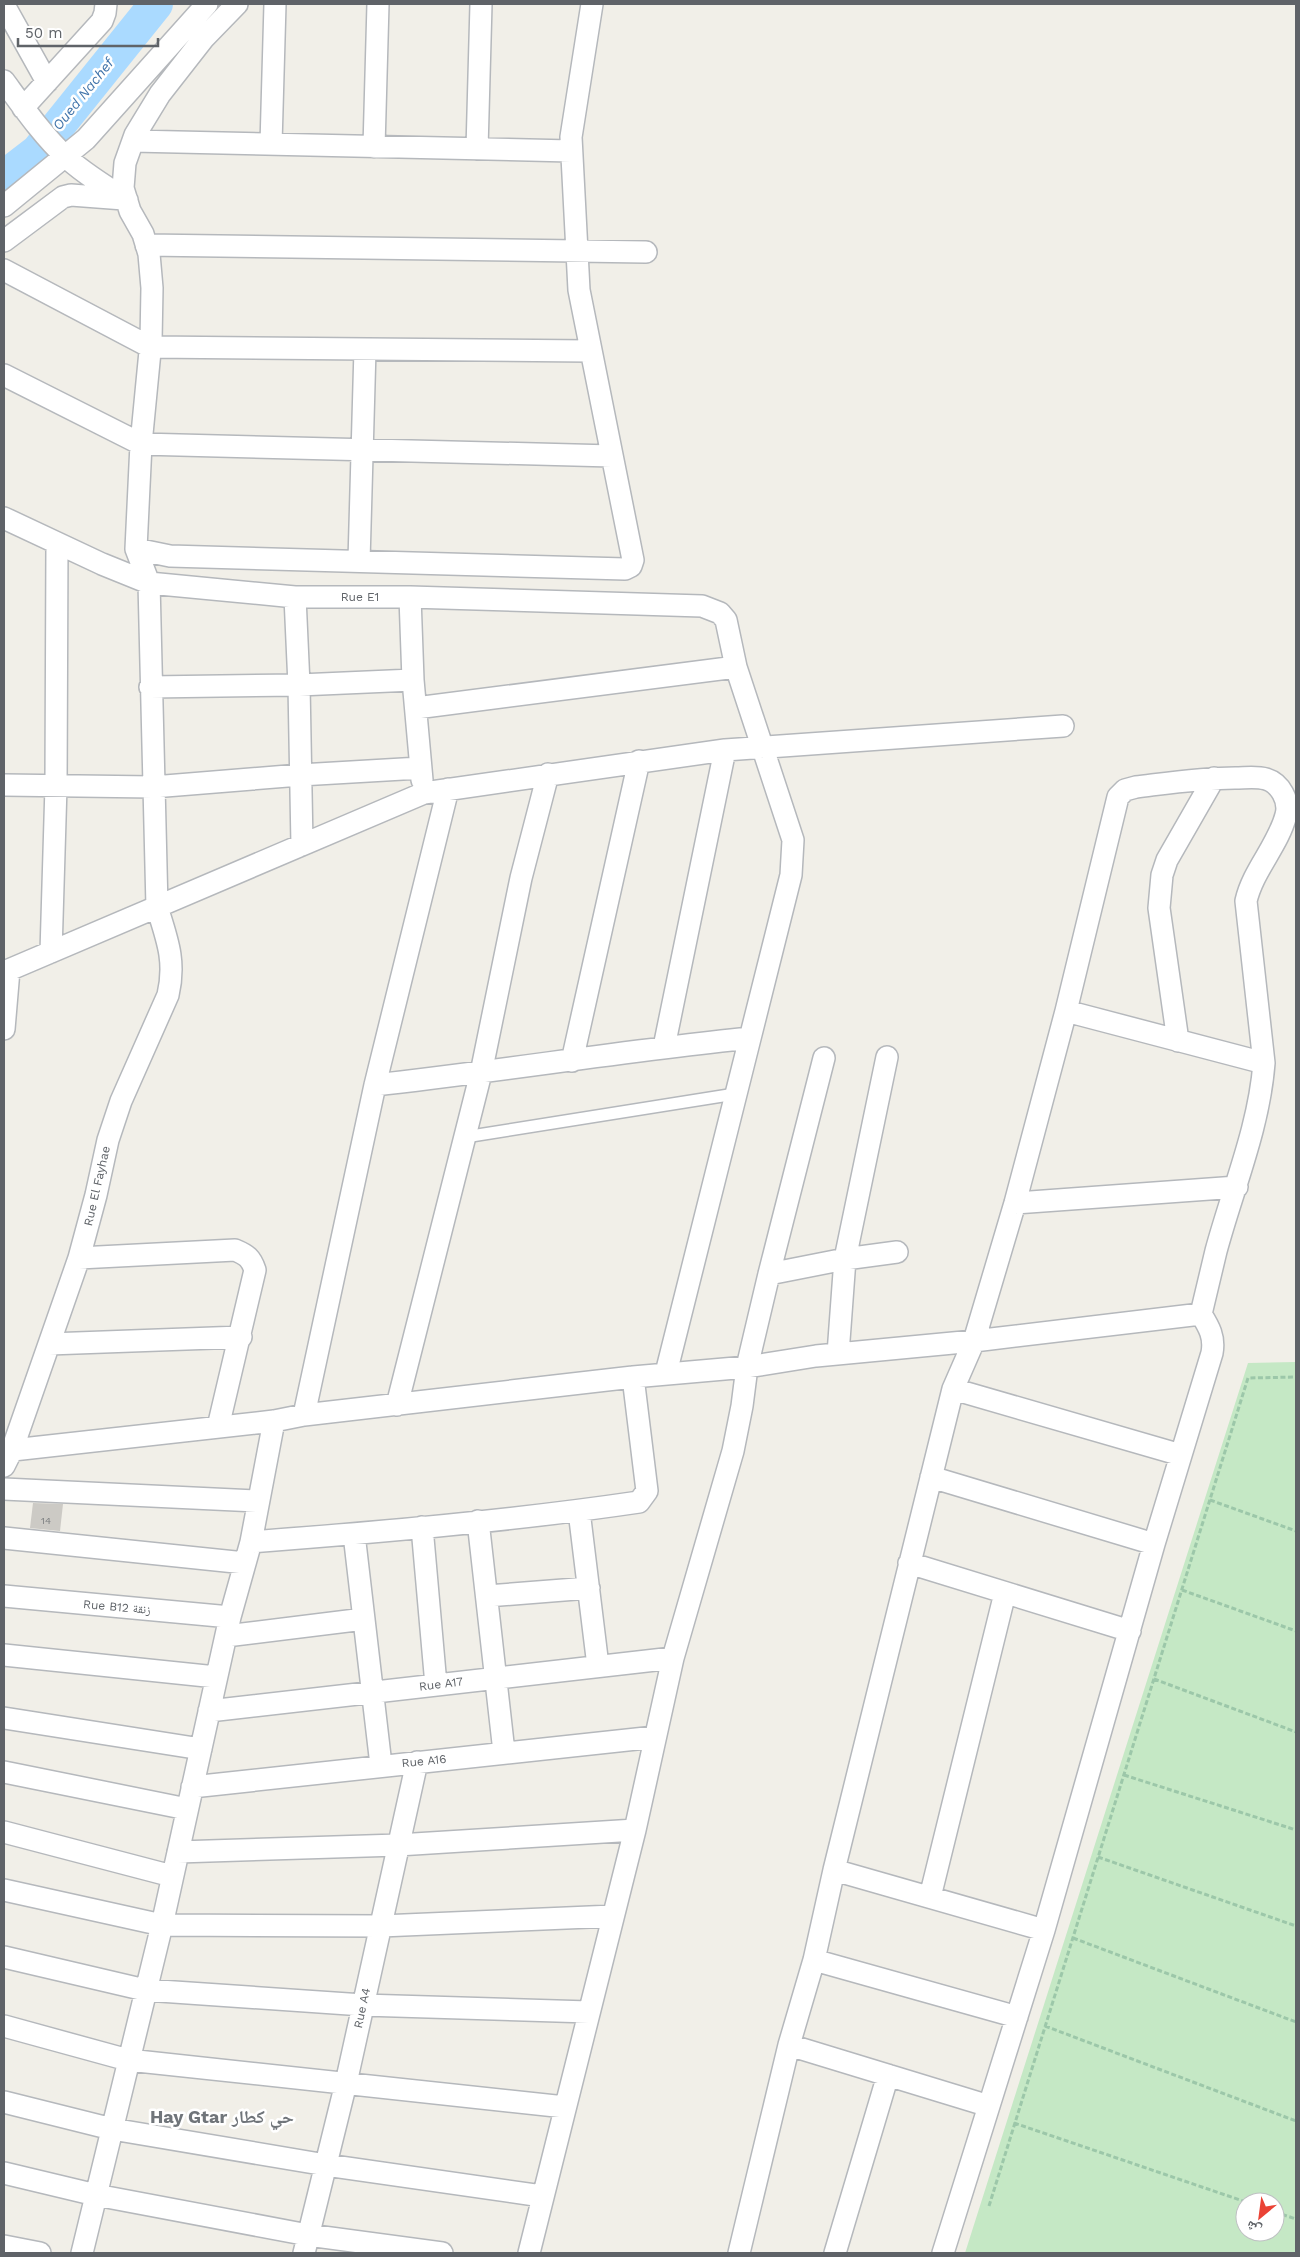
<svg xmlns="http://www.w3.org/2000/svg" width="1300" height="2257" font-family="'Work Sans','Noto Naskh Arabic',sans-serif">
<rect width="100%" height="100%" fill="#f1efe8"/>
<path fill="#c5e8c5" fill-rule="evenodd" d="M1296 1362V2253H965L1248 1363ZM1245 2202H1275V2232H1245Z"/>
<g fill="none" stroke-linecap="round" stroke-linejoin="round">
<path stroke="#aadaff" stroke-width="34" d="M4 177 38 151 156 4"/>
</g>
<path fill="#cccac5" d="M33 1503 63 1504 60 1531 30 1528Z"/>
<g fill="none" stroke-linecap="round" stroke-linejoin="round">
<g stroke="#b5b8bc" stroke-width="14">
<path id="lane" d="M465 1137 735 1094"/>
</g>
<g stroke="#b5b8bc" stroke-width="24">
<path id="street" d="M4 5 47 82
M4 81C23 107 43 136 67 158 85 174 106 187 127 200
M23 108 102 21 105 13 106 4
M133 141 571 151
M271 144 275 4
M374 147 378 4
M477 149 481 4
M4 206 86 139 207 4
M4 241 63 197 71 195 124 199
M146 245 646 252
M4 270 150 347 590 351
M4 375 141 444 612 456
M4 518 102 564 149 583 295 597H410L702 606 720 613 726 620 736 667 793 840 791 875 666 1373
M136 549 170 556 625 569 631 566 633 560 579 290 571 137 592 4
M359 561 365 349
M295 597 299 685 302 845
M410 597 413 680 422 780
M150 687 299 685 413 680
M416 708 736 667
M4 785 153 787 300 775 420 768
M51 952 56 786 57 543
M4 972 424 793 725 750 1063 726
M1066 1011 1264 1063
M4 1029 9 970
M1178 1041 1159 908 1162 875 1167 860 1214 778
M664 1047 725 750
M572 1061 639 761
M375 1085C500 1071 624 1051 749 1038
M1015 1203 1237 1187
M79 1258 235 1250C247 1255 251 1258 255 1270L218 1427
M769 1274 845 1259 897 1252
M49 1344 241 1337
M838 1354 845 1259 887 1057
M953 1389 1181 1455
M397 1405 481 1073 521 878 548 774
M304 1415 375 1085 448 789
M4 1451 274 1421 304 1415 633 1377 747 1367 816 1356 974 1341 1201 1314
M4 1466 12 1450 79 1258 96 1195 108 1140 121 1101 168 995C176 961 167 939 157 907L149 583 136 549 141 444 151 341 152 288 149 254 143 234 130 211 123 188 125 163 135 135 160 94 203 39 237 4
M931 1477 1154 1544
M4 1489 258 1501
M579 1511 598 1666
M478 1521 504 1752
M422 1527 436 1685
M354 1534 381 1765
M4 1538 245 1563
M251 1542C380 1532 510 1521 639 1502L647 1491 633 1377
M909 1563 1130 1631
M4 1596 230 1617
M487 1596 589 1588
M226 1636 364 1619
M4 1655 216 1677
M209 1711 673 1658
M4 1718 201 1749
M4 1772 187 1809
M192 1787 655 1737
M4 1832 172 1876
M178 1852 398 1845 635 1830
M834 1870 1044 1930
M4 1890 162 1925 381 1926 613 1916
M930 1897 1005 1593
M4 1957 145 1990 363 2005 589 2012
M814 1960 1017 2017
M4 2026 128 2060 565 2107
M789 2045 989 2106
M4 2102 112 2129 326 2165 542 2196
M4 2173 96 2195 308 2235 442 2253
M4 2246 40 2253
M82 2253 162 1925 230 1617 251 1542 274 1421
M304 2253 346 2083 417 1762
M529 2253 635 1830 673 1658 733 1451 742 1406 747 1367 769 1274 824 1058
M739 2253 789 2045 814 1960 834 1870 953 1389 974 1341 1015 1203 1066 1011 1118 797 1125 790 1136 787C1169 783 1202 778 1235 778 1245 778 1256 776 1266 779 1280 783 1290 801 1286 815 1278 846 1253 870 1246 901L1264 1063C1259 1128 1233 1188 1216 1251 1211 1272 1206 1293 1201 1314 1209 1327 1215 1337 1212 1353L1154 1544 1044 1930 943 2253
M835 2253 888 2075"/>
</g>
<path stroke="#9cc7a9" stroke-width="3" stroke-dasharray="5 2.5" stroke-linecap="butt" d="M1210 1500 1296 1531
M1182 1590 1296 1631
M1154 1679 1296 1732
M1124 1775 1296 1830
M1098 1857 1296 1926
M1073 1938 1296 2022
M1045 2026 1296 2121
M1014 2123 1246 2202
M989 2206 1248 1378 1296 1377
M1275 2212 1296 2219"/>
<use href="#lane" stroke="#fff" stroke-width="11"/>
<use href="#street" stroke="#fff" stroke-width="21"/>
</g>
<g text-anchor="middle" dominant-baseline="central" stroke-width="5" stroke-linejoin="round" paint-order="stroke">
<g font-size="10" fill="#7a7d7f">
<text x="46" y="1520">14</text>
</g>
<g font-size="12" fill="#5f6368" stroke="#fff">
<text x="360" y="597">Rue E1</text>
<text transform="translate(97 1186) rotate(-77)">Rue El Fayhae</text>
<text transform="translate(117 1607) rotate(5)">Rue B12 زنقة</text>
<text transform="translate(441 1684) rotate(-7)">Rue A17</text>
<text transform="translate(424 1761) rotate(-6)">Rue A16</text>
<text transform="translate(362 2008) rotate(-78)">Rue A4</text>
</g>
<g font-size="14" font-style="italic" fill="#4174aa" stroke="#fff">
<text transform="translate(83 94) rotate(-51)">Oued Nachef</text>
</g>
<g font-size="18" font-weight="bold" fill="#70757a" stroke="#fff">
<text x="222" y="2116">Hay Gtar حي كطار</text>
</g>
</g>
<rect width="1300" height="2257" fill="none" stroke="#5f6368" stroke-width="10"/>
<g transform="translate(1260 2217) rotate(209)"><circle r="24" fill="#ffffff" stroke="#bfc1c3"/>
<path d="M0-4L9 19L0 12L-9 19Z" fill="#ea4335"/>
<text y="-8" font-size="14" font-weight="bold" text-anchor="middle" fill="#5f6368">ش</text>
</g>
<path d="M18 38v8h140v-8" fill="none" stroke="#5f6368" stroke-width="2.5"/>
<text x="25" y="38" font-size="15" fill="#5f6368" stroke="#ffffff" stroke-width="4" paint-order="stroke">50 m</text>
</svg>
